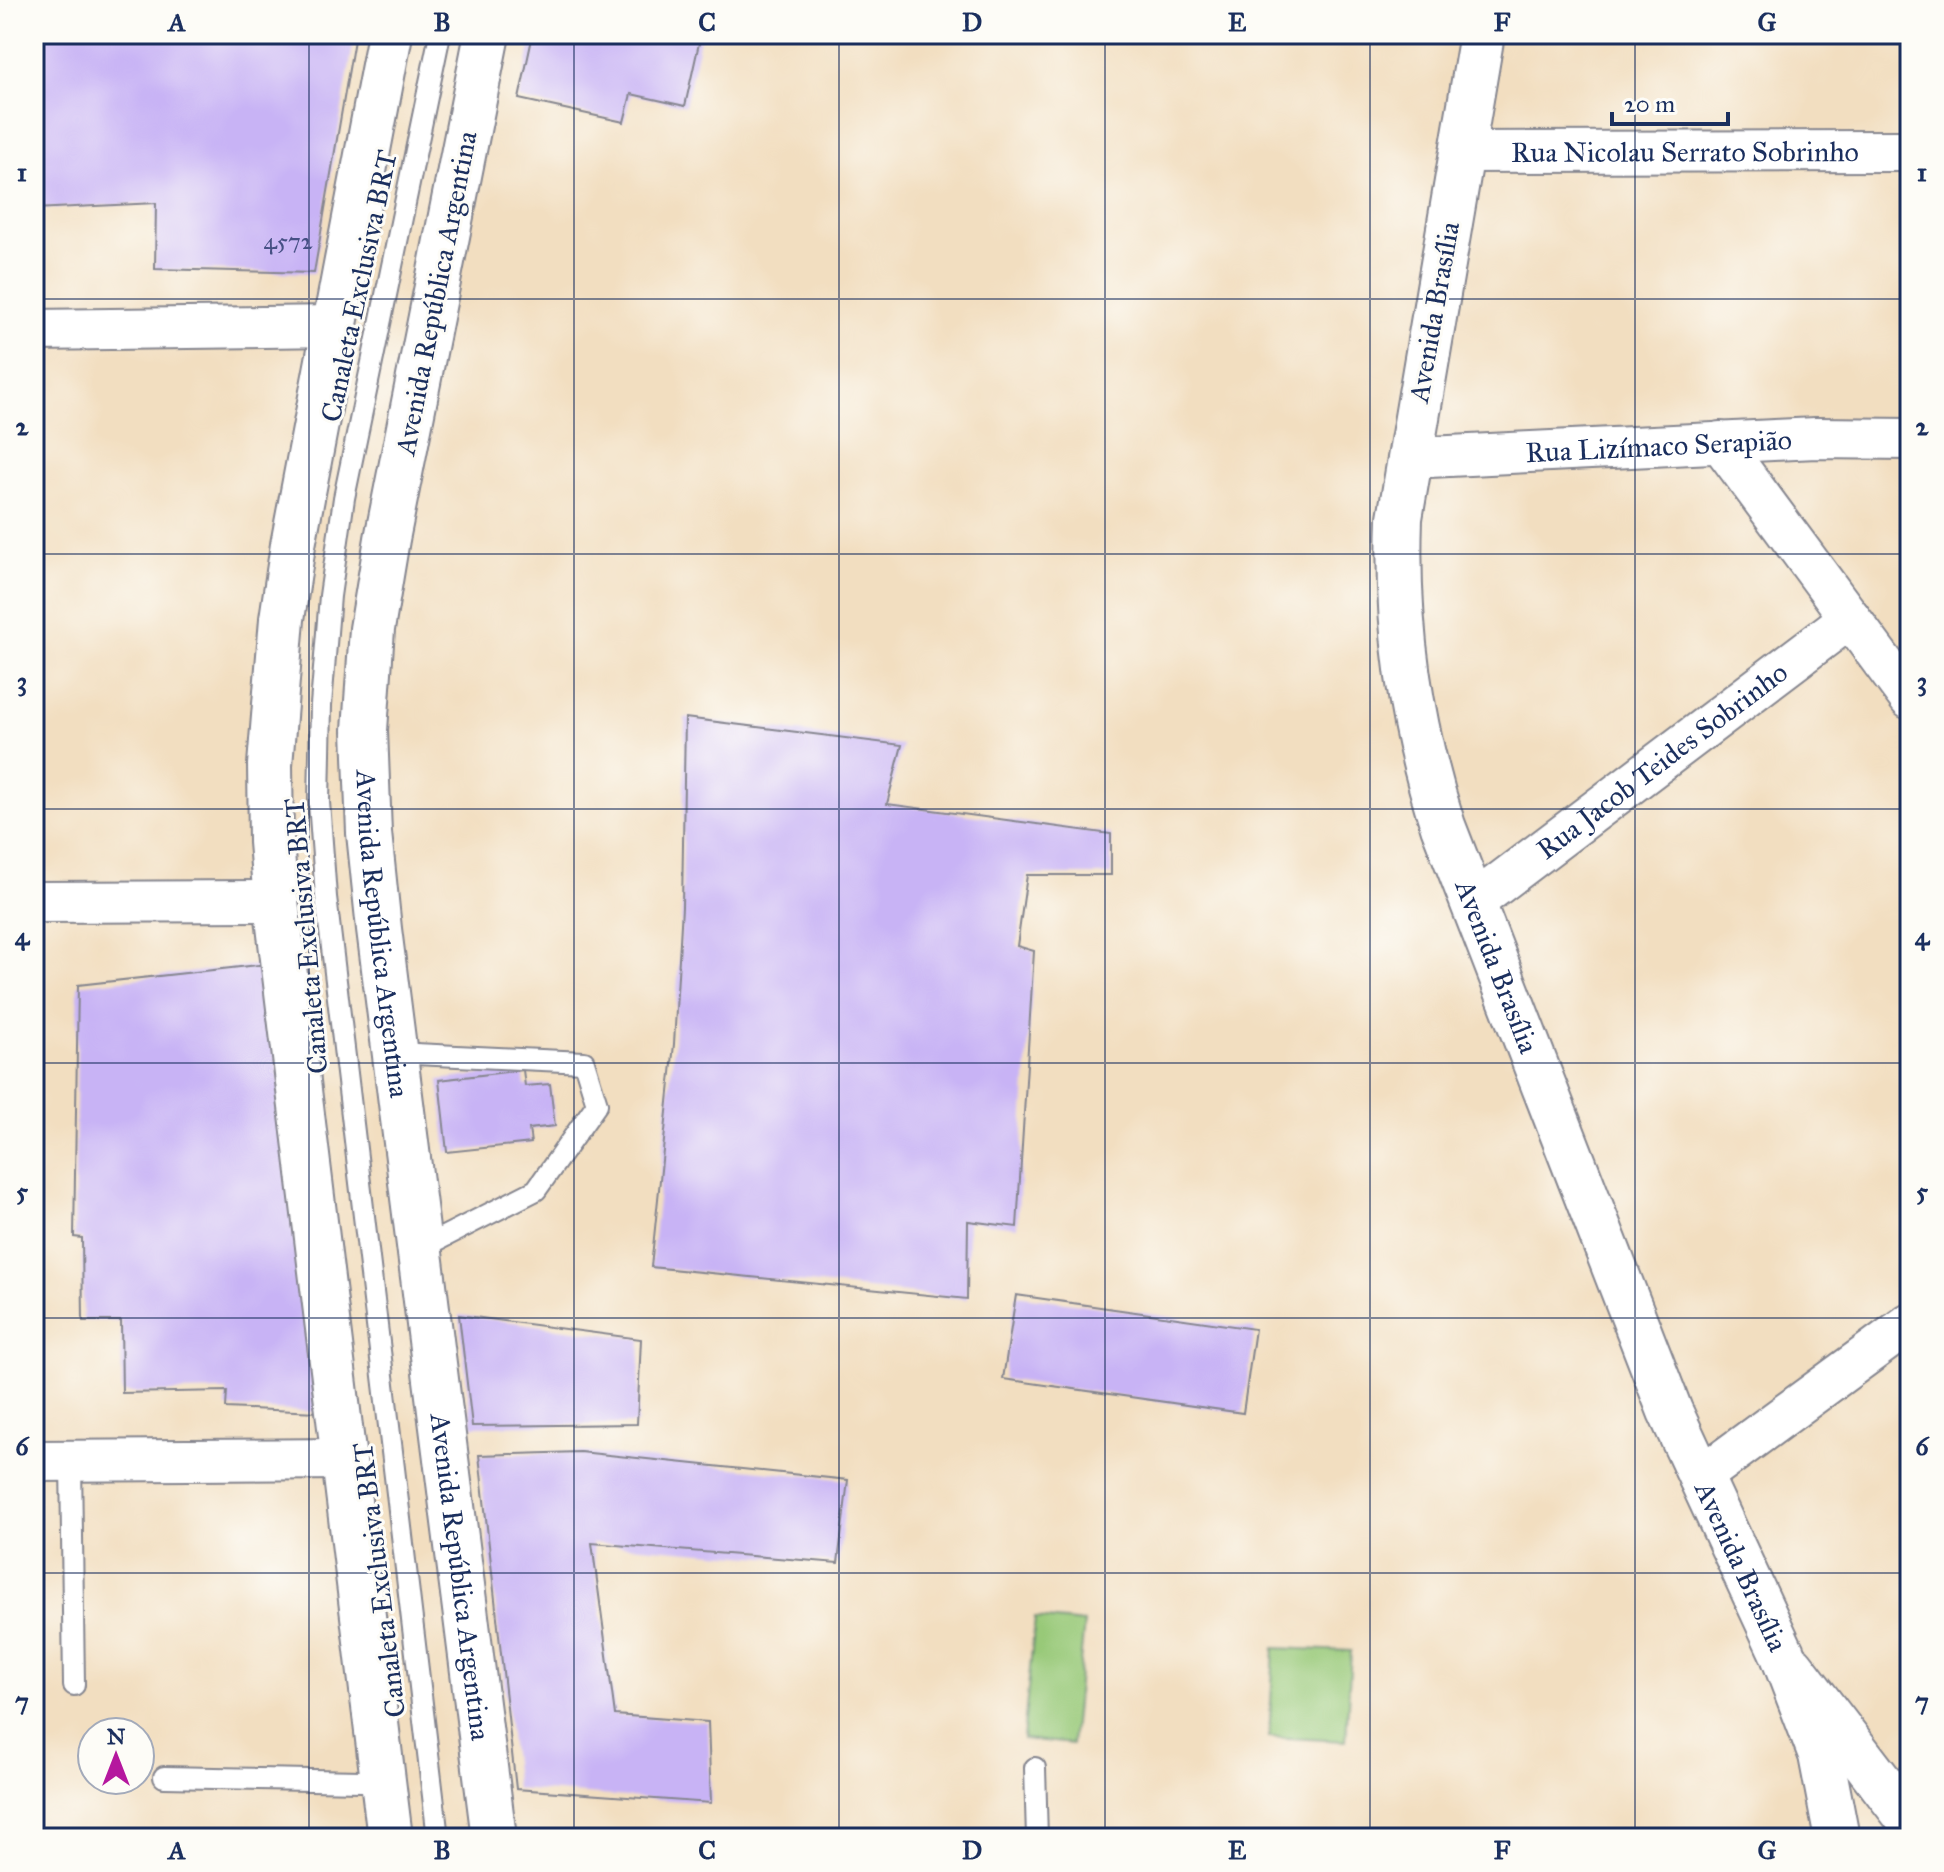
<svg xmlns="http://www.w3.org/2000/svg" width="1944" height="1872" font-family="'IM FELL Great Primer',serif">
<rect width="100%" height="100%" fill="#fdfcf7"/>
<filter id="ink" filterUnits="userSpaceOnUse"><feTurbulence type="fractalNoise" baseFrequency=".0125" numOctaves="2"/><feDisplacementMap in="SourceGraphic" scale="16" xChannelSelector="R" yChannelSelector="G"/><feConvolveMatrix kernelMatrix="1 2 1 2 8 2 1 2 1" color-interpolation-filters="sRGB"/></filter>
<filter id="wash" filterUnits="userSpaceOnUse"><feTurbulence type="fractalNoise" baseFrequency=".006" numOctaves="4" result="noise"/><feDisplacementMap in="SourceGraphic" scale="32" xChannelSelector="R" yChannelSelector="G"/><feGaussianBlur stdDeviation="1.8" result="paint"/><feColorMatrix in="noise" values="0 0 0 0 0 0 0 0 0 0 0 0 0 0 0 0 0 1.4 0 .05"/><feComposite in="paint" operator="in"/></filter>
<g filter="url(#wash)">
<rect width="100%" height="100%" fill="#f2dec0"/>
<path fill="#98c978" stroke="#5a7c6b" stroke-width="2" d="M1035 1618 1084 1623 1072 1744 1023 1739Z
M1274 1648 1351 1651 1346 1741 1269 1737Z"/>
<g id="blocks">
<path fill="#c8b3f5" d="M34 34H355L314 273 155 269 156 203 34 209Z
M533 34H701L685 106 631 94 624 122 519 99Z
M685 718 902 745 887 804 1111 834V875H1027L1017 946 1034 951 1017 1227 968 1221 967 1299 651 1267 674 1044 682 907Z
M267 964 317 1412 226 1408 227 1391 122 1393 121 1321H83L82 1238 74 1237 78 985Z
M523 1070 525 1086 550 1084 555 1126 529 1129 531 1143 447 1152 439 1080Z
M1016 1295 1255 1329 1243 1413 1003 1379Z
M459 1315 641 1339 637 1424 472 1426Z
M580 1452 848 1480 838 1563 592 1543 615 1715 708 1722 711 1803 516 1789 479 1455Z"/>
</g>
</g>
<g filter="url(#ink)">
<use href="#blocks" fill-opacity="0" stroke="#86868f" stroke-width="2"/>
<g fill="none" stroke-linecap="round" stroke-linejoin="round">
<g stroke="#86868f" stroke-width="24">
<path id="service" d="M395 1053 584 1062 597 1104 536 1190 420 1249
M71 1461 74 1685
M1035 1768 1037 1838
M164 1777 362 1781 382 1778
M438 1838 326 897 319 802 321 705 330 596 344 498 440 34"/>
</g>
<g stroke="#86868f" stroke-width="44">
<g id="minor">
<path id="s1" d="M1461 152 1910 151"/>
<path d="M34 330 334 326"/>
<path d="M1720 442 1910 699"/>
<path id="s2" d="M1409 458 1816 438 1910 439"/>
<path d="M34 902 276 901"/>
<path id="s3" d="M1472 904 1850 618"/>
<path d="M34 1461 344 1459"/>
<path d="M1699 1478 1910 1323"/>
</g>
</g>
<g stroke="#86868f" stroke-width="48">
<g id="tertiary">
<path id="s4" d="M487 34 387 539 372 629 365 730 369 833 379 929 494 1838"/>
<path d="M390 1838 276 901 271 842 270 765 282 619 293 545 390 34"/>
</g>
</g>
<g stroke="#86868f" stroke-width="48">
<path id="secondary" d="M1792 1667 1910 1821"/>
</g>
<g stroke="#86868f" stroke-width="48">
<g id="primary">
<path id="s5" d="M1482 34 1400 518C1396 626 1410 723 1443 826L1670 1411 1782 1653 1821 1755 1837 1838"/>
</g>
</g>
<use href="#service" stroke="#fff" stroke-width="20"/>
<use href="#minor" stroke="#fff" stroke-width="40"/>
<use href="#tertiary" stroke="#fff" stroke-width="44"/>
<use href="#secondary" stroke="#fff" stroke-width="44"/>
<use href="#primary" stroke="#fff" stroke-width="44"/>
</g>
</g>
<path fill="none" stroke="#1b2f5e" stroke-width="2" stroke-opacity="0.55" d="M309 34V1838M574 34V1838M839 34V1838M1105 34V1838M1370 34V1838M1635 34V1838M34 299H1910M34 554H1910M34 809H1910M34 1063H1910M34 1318H1910M34 1573H1910"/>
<g text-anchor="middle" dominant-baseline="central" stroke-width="6" stroke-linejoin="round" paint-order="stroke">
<g font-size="24" fill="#465084">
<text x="288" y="241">4572</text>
</g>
<g font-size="28" fill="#1b2f5e" stroke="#fdfcf7">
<text stroke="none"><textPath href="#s1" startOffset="224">Rua Nicolau Serrato Sobrinho</textPath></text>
<text transform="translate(359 286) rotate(-78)">Canaleta Exclusiva BRT</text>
<text transform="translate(436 293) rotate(-79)">Avenida República Argentina</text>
<text transform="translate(1434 312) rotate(-80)">Avenida Brasília</text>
<text stroke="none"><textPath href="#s2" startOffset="250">Rua Lizímaco Serapião</textPath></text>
<text stroke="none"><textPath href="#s3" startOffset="238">Rua Jacob Teides Sobrinho</textPath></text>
<text stroke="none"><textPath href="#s4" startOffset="912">Avenida República Argentina</textPath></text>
<text transform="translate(306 936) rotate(-95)">Canaleta Exclusiva BRT</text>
<text stroke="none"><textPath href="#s5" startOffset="954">Avenida Brasília</textPath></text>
<text stroke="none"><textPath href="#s5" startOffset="1602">Avenida Brasília</textPath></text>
<text stroke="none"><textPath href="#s4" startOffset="1560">Avenida República Argentina</textPath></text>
<text transform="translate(379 1580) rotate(-97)">Canaleta Exclusiva BRT</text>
</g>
</g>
<rect width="1944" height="1872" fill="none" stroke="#fdfcf7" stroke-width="88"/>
<g transform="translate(116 1756)"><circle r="38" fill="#fdfcf7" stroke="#a3aaba" stroke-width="2"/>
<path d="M0-6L14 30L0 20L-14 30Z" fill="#b5179e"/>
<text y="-12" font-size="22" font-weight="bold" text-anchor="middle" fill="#1b2f5e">N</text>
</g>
<path d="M1612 112v12h116v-12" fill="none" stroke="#1b2f5e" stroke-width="4"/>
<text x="1624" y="112" font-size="24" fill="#1b2f5e" stroke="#fdfcf7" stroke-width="6" paint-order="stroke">20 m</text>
<rect x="44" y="44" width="1856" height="1784" fill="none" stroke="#1b2f5e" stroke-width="3"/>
<g font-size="26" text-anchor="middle" font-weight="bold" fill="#1b2f5e">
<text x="177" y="31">A</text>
<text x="442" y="31">B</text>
<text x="707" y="31">C</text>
<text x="972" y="31">D</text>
<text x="1237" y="31">E</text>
<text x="1502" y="31">F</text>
<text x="1767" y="31">G</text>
<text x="22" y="181">1</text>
<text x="1922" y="181">1</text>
<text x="22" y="435">2</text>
<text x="1922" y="435">2</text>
<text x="22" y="690">3</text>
<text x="1922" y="690">3</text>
<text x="22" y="945">4</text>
<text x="1922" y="945">4</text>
<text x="22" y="1200">5</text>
<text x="1922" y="1200">5</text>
<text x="22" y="1455">6</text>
<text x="1922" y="1455">6</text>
<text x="22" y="1710">7</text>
<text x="1922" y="1710">7</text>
<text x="177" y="1859">A</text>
<text x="442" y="1859">B</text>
<text x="707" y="1859">C</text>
<text x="972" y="1859">D</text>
<text x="1237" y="1859">E</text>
<text x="1502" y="1859">F</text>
<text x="1767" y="1859">G</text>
</g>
</svg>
